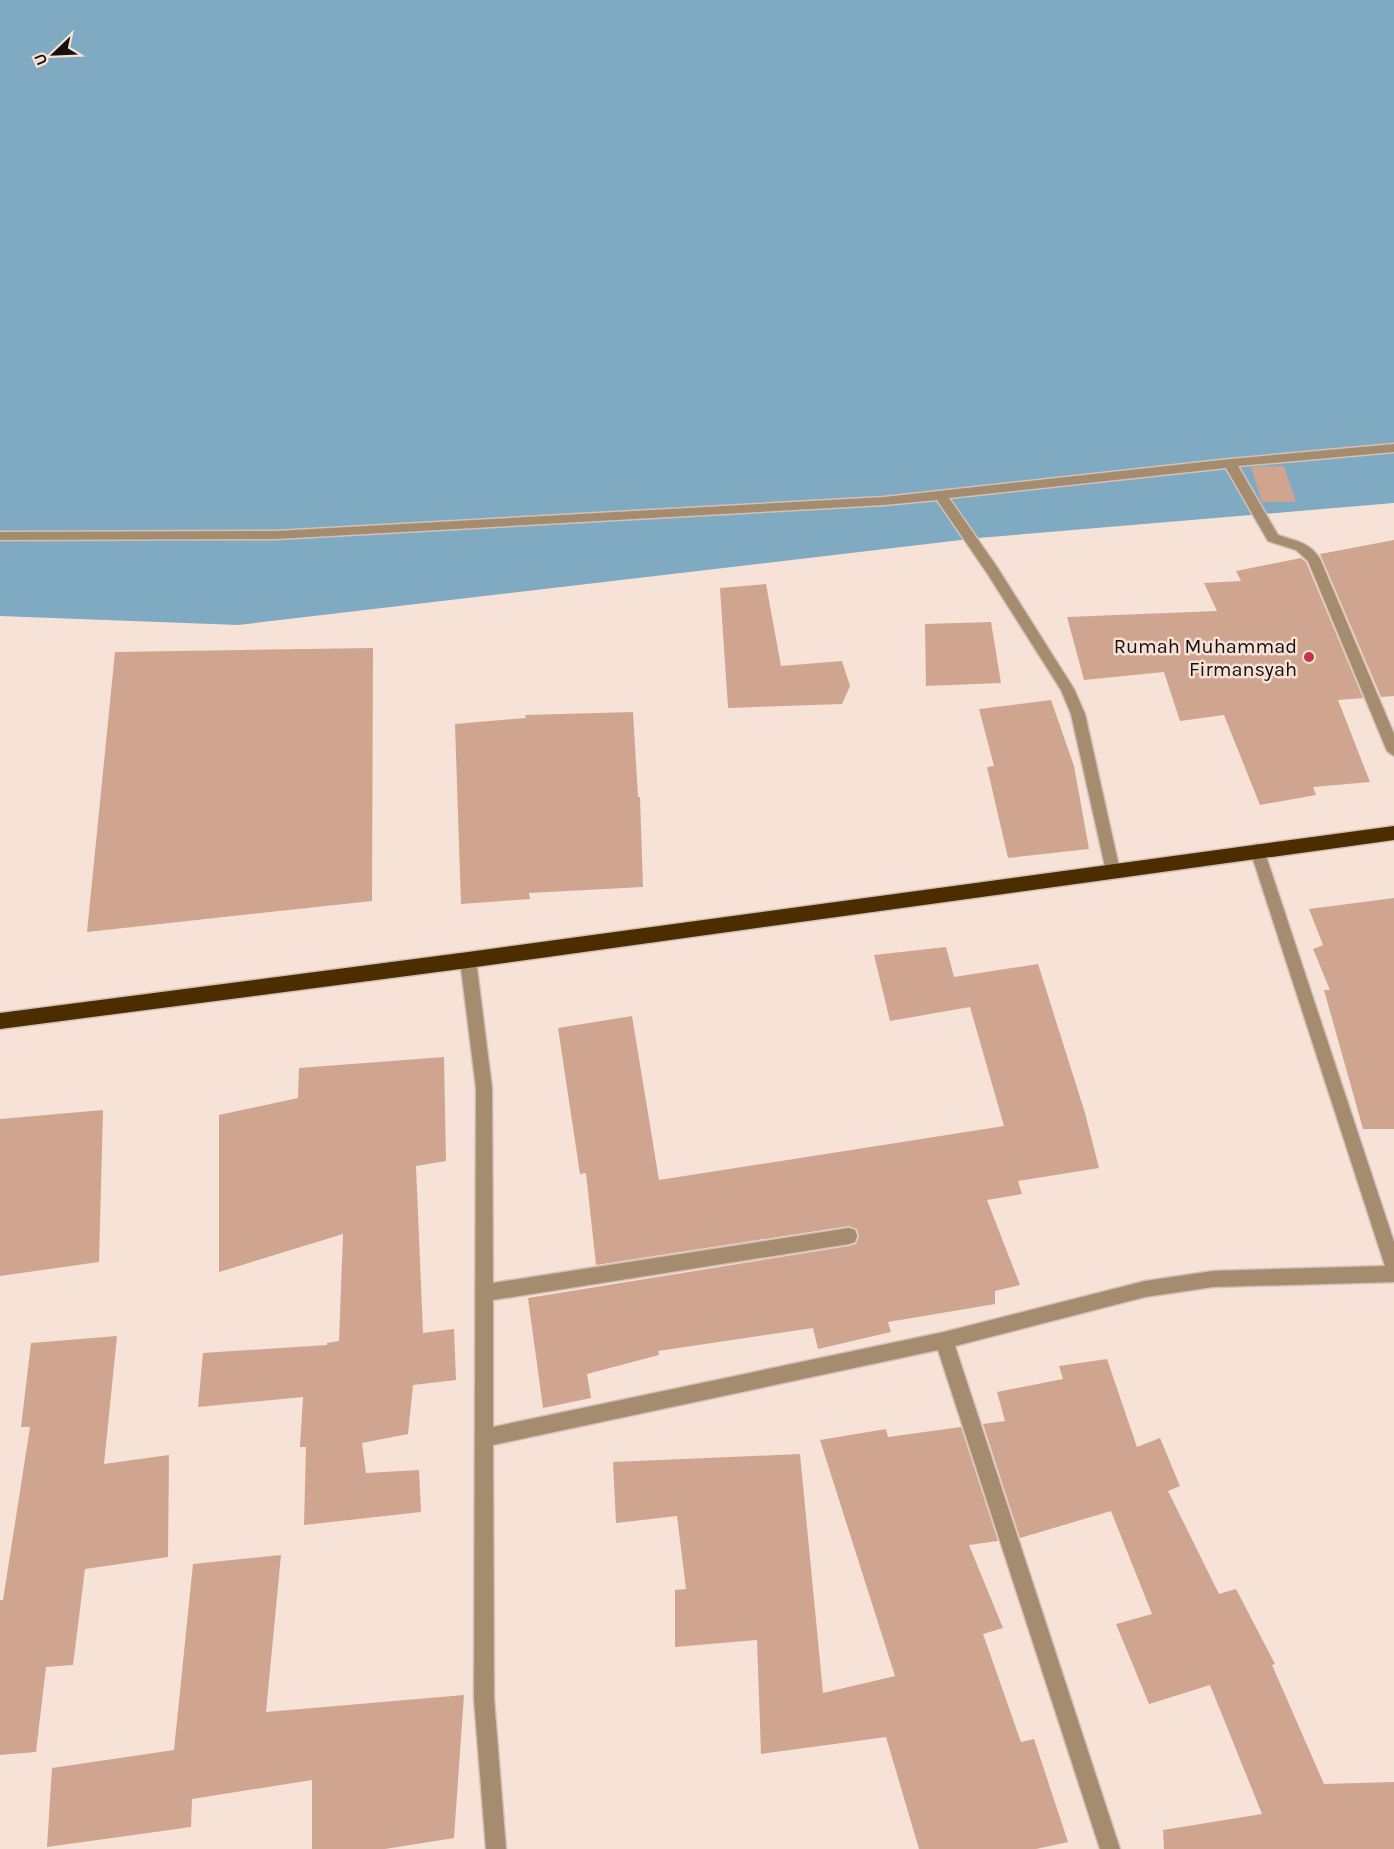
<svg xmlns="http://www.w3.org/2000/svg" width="1394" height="1849" font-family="Karla,sans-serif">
<rect width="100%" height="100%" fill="#f7e2d8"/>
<path fill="#7faac2" d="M0 0H1394V503L978 538 238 625 0 616Z"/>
<path fill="#cfa590" d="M1284 466 1296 502H1262L1251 467Z
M1394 540V696L1381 697 1320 554Z
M1301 558 1306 562 1363 698 1338 700 1370 782 1313 787 1316 795 1260 805 1224 715 1180 721 1164 672 1084 680 1067 617 1217 611 1204 583 1241 581 1236 571Z
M766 584 781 666 842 661 850 686 842 704 728 708 720 588Z
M991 622 1001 683 926 686 925 624Z
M373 648 372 901 87 932 115 652Z
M1051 700 1074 766 1089 849 1008 858 987 767 994 766 979 709Z
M633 712 638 797H640L643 887 529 893 530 899 461 904 455 724 526 718 525 715Z
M1394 898V1129H1363L1324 990H1330L1313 949 1323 945 1309 909Z
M946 947 954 977 1038 964 1085 1113 1099 1168 1018 1181 1022 1194 987 1200 1020 1285 995 1291V1304L888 1322 891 1332 818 1349 813 1328 658 1351 659 1355 587 1374 591 1398 543 1408 528 1298 849 1246 856 1244 859 1237 857 1229 849 1226 596 1265 586 1173 580 1174 558 1028 632 1016 659 1180 1004 1126 970 1007 890 1021 874 955Z
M444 1057 446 1161 416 1166 423 1333 454 1329 456 1380 413 1385 408 1434 362 1443 366 1473 419 1470 421 1512 304 1525 306 1447H300L303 1397 198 1407 203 1353 327 1345V1343L339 1341 343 1234 219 1272V1115L298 1098 299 1068Z
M103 1110 99 1262 0 1276V1119Z
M117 1336 104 1464 169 1455 168 1557 85 1569 73 1665 46 1667 36 1752 0 1755V1600H3L30 1427H21L31 1343Z
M1107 1359 1137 1447 1160 1438 1180 1486 1168 1491 1219 1594 1236 1589 1275 1664 1272 1665 1324 1784 1394 1782V1849H1164L1163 1830 1262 1814 1210 1685 1149 1704 1116 1624 1152 1614 1111 1511 1020 1538 983 1424 1005 1421 997 1392 1063 1379 1059 1366Z
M961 1427 998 1541 969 1545 1003 1628 983 1634 1021 1742 1034 1739 1068 1842 1036 1849H919L886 1737 761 1754 757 1640 675 1647V1590L686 1589 677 1516 616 1523 613 1462 800 1454 823 1693 895 1676 820 1440 886 1429 888 1437Z
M281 1555 266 1712 464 1695 454 1838 385 1849H312V1780L192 1799 191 1827 47 1847 52 1768 174 1750 193 1564Z"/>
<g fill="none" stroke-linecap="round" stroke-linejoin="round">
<g stroke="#d3c0b8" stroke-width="3">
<path id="minor" d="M1394 444V452L1238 466 1278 535C1295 541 1310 542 1320 559L1394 734V756L1387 751 1308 561 1296 550 1268 541 1226 468 949 498 997 567 1074 689 1085 714 1120 871 1118 875H1108L1106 871 1071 714 1061 690 987 573 937 500 884 505 276 539 0 540V532L276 531 884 497 1230 459Z
M1257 844 1262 846 1264 850 1394 1242V1282L1213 1287 1145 1297 955 1346 1120 1849H1100L938 1350 493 1445 494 1699 506 1849H486L474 1699 476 1088 460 960 463 955 468 954 473 955 476 960 492 1088 493 1283 849 1228 855 1230 857 1236 855 1242 849 1244 493 1300V1427L944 1332 1145 1281 1213 1271 1385 1266 1250 850 1252 846Z"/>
</g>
<g stroke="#d3c0b8" stroke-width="3">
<path id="highway" d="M1394 826V840L468 968 0 1029V1013L468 952Z"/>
</g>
<use href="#minor" fill="#a68c6e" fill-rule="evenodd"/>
<use href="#highway" fill="#4b2d00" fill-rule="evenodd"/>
</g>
<circle fill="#c4344c" stroke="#f7e2d8" stroke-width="2" cx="1309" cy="657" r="6"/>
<g text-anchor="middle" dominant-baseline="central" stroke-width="5" stroke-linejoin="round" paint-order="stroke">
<g font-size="20" fill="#17100d" stroke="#f7e2d8" text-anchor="end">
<text x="1297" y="646">Rumah Muhammad<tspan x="1297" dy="23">Firmansyah</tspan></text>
</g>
</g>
<g transform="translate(54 54) rotate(247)" stroke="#f7e2d8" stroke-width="4.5" paint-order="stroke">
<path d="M0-4.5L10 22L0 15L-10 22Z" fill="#17100d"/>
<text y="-9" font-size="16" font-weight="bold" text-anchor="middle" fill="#17100d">U</text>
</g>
</svg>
